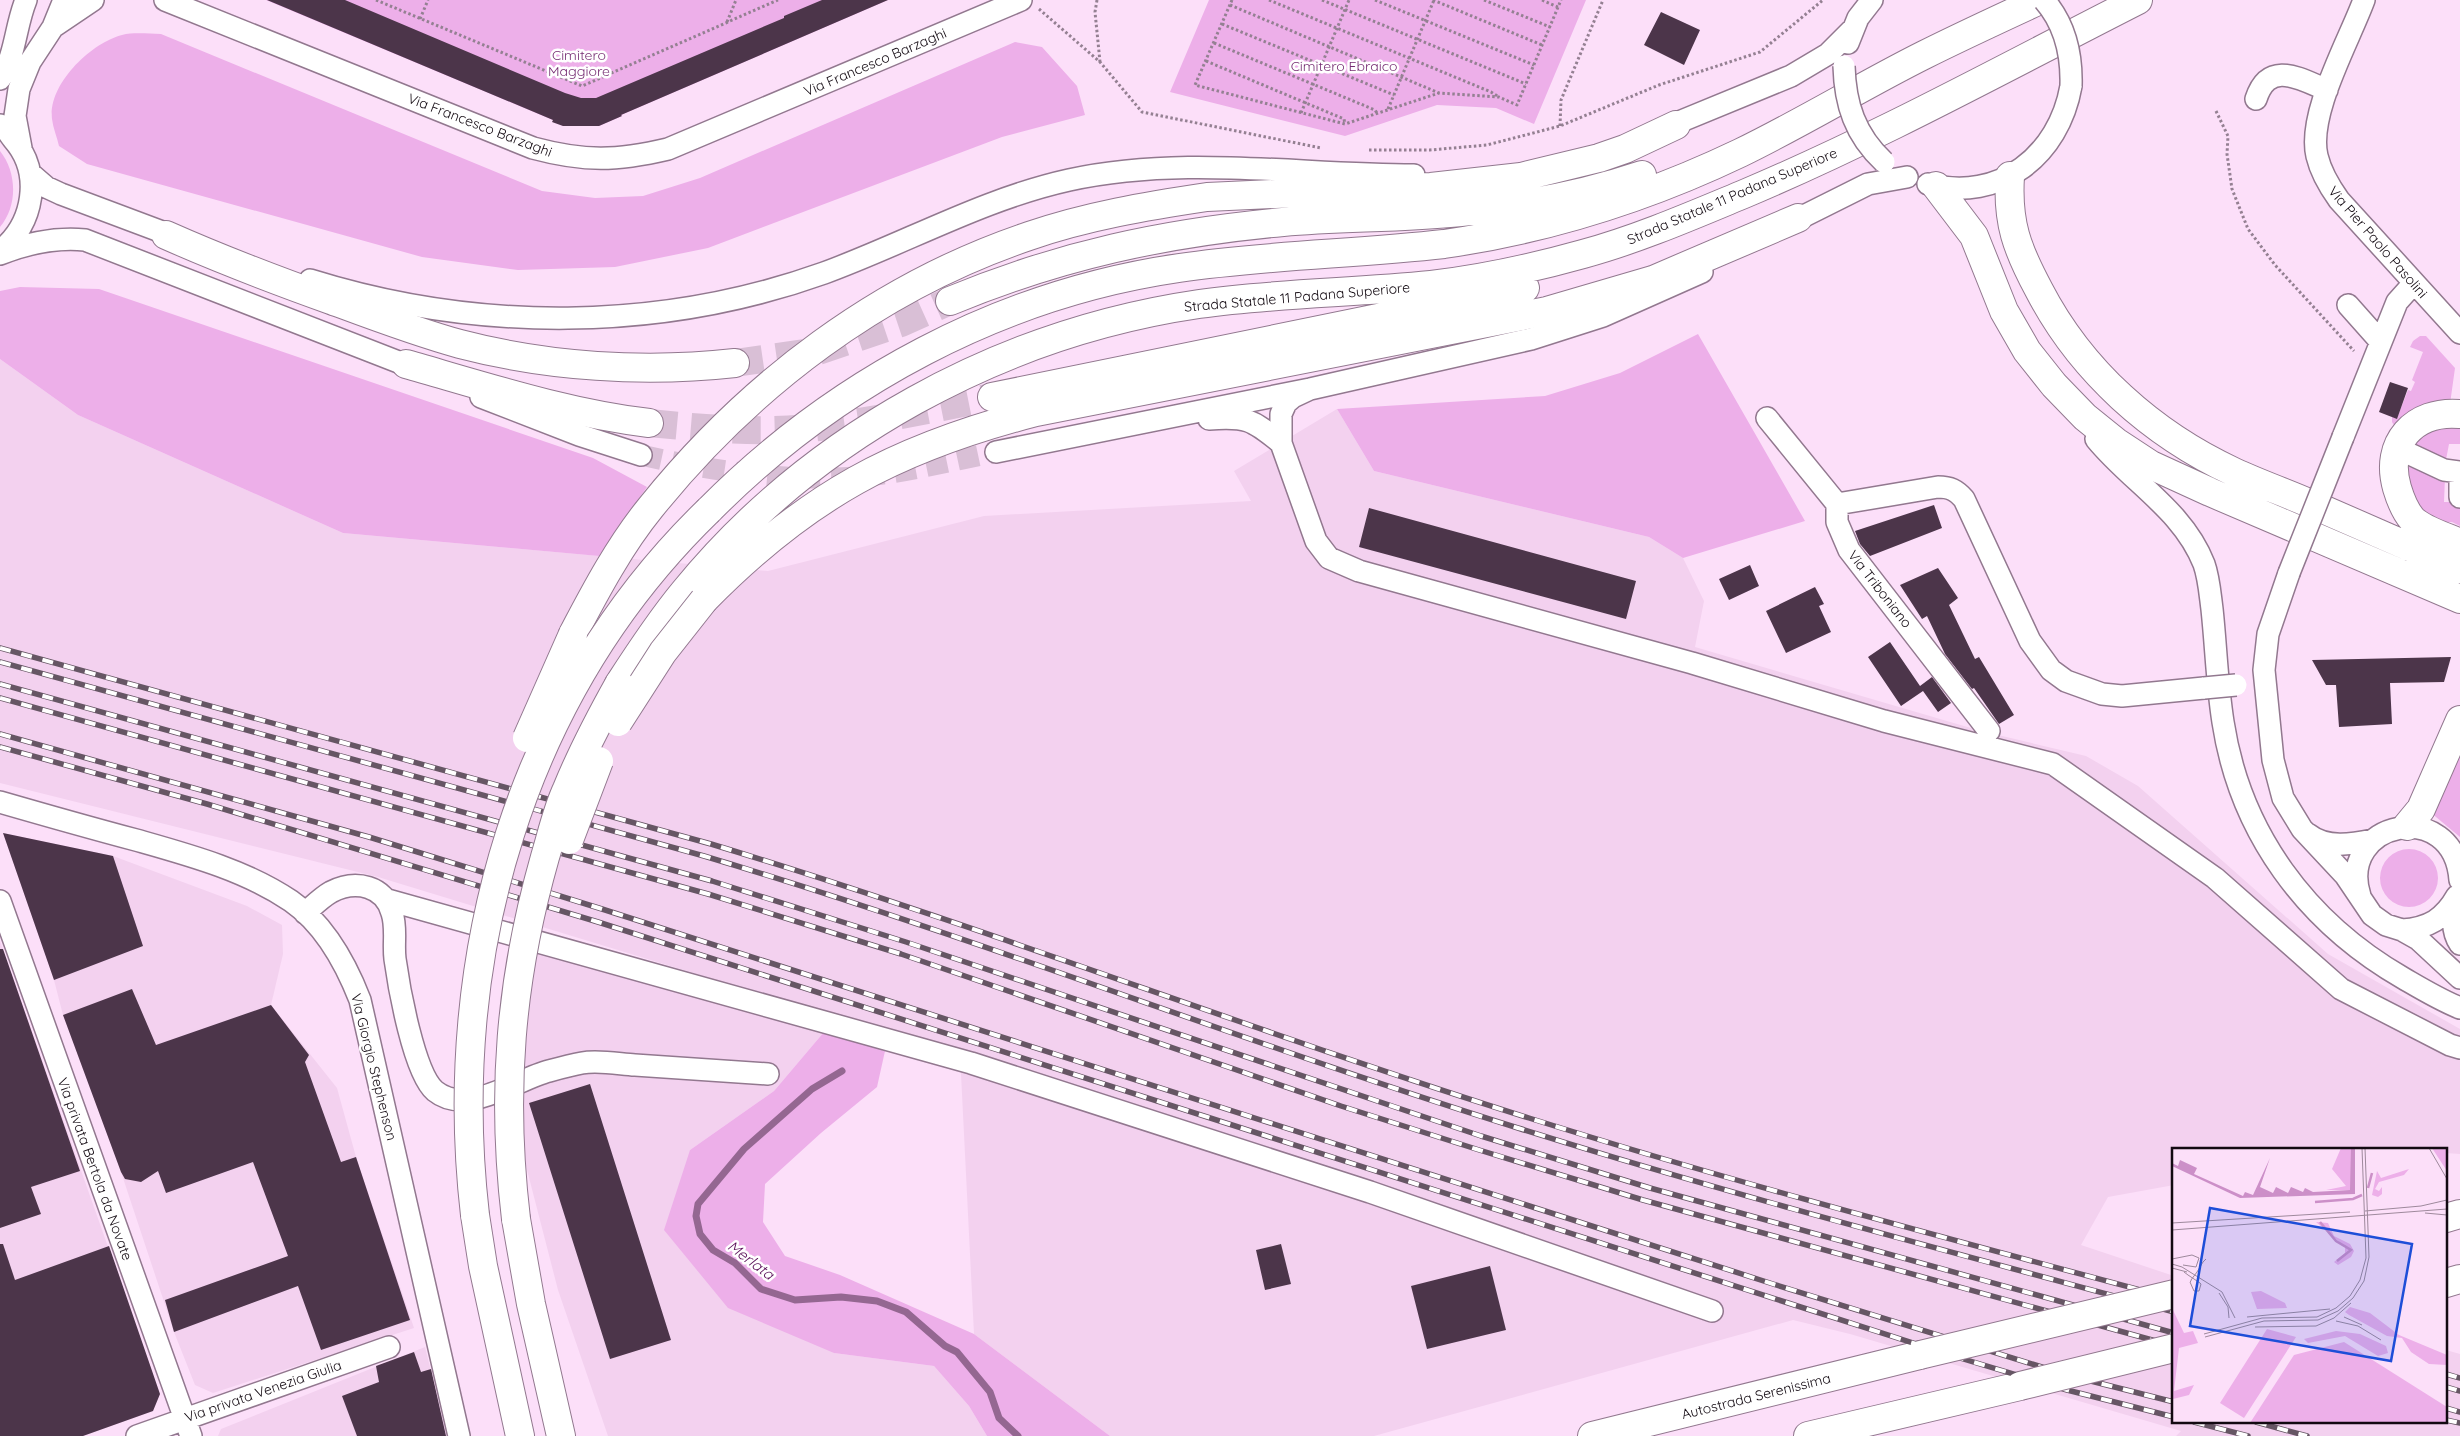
<svg xmlns="http://www.w3.org/2000/svg" width="2460" height="1436" font-family="Quicksand,sans-serif">
<rect width="100%" height="100%" fill="#fcdff9"/>
<path fill="#f3d1ef" d="M0 359 78 415 343 533 768 571 984 516 1251 501 1234 471 1337 409 1374 471 1649 537 1683 558 1704 601 1695 647 1981 731 2086 756 2138 786 2328 954 2460 1029V1154L2446 1153V1150H2174V1185L2108 1197 2081 1245 2174 1276V1422H2446V1350L2460 1354V1436H2176L2181 1431 1850 1334 1793 1320 1374 1436H1110L974 1334 960 1054 378 877 0 783Z
M3 833 113 856 247 906 282 925 283 954 271 1005 337 1088 356 1157 414 1328 213 1393 195 1385 174 1332 121 1172 63 1015 54 980Z
M0 941 160 1394 153 1411 83 1436H0Z
M535 952 824 1032 774 1091 690 1150 834 1353 934 1366 969 1406 987 1436H608L558 1290 525 1162 514 1101Z
M425 1347 447 1436H218L221 1429Z"/>
<path fill="#edafe9" d="M266 0H888L621 115 622 116 599 126H563L553 120Z
M1209 0H1586L1534 124 1496 108 1437 105 1345 136 1170 92Z
M161 34 542 191 595 198 643 196 700 178 1015 42 1042 47 1077 86 1085 115 1002 137 708 248 615 267 518 270 422 257 87 164 59 146C57 137 53 128 52 119 48 84 91 43 122 35 134 32 149 34 161 34Z
M0 151C17 172 18 206 0 227Z
M20 287 99 289 593 458 647 487 599 556 343 533 78 415 0 359V291Z
M1698 334 1805 521 1683 558 1649 537 1374 471 1337 409 1545 396 1620 373Z
M2420 336H2426L2455 368 2450 404 2395 427 2392 422V417L2397 418 2408 390 2411 391 2415 382 2412 380 2423 352 2410 347 2413 341Z
M2460 424V444H2449L2445 465 2414 446C2425 425 2438 425 2460 424Z
M2403 465 2445 477 2444 502H2460V526L2452 522H2444L2418 511Z
M2460 742V837L2430 812Z
M2380 878a29 29 0 1 1 58 0a29 29 0 1 1-58 0Z
M824 1032 885 1051 877 1087 821 1133 765 1184 763 1222 785 1256 840 1275 974 1334 1110 1436H987L969 1406 934 1366 834 1353 728 1308 664 1230 690 1150 774 1091Z"/>
<g fill="none" stroke-linecap="round" stroke-linejoin="round">
<path stroke="#946791" stroke-width="7" d="M842 1071 812 1089 744 1149 698 1204 696 1216 700 1234 713 1250 735 1263 761 1289 795 1300 841 1297 877 1301 906 1312 945 1346 957 1352 990 1392 999 1418 1018 1436"/>
</g>
<path fill="#4c354a" d="M267 0H345L565 93 581 98H596L784 18V16L822 0H888L621 115 622 116 599 126H563L552 122 553 120Z
M1661 12 1700 30 1684 65 1644 45Z
M2390 382 2408 388 2397 419 2379 412Z
M1934 505 1942 528 1870 556 1860 544 1855 531Z
M1369 508 1636 581 1626 619 1359 547Z
M1750 565 1759 586 1729 600 1719 579Z
M1938 568 1958 598 1949 605 1975 659 1979 657 2014 715 1999 724 1974 688 1972 689 1945 654 1927 616 1922 619 1900 585Z
M1815 587 1824 604 1819 606 1831 632 1786 653 1766 611Z
M1890 642 1920 686 1932 677 1951 703 1938 712 1923 691 1901 706 1868 657Z
M2451 657 2444 682 2390 683 2392 724 2339 727 2336 685H2326L2312 660Z
M3 833 113 856 143 946 54 980Z
M0 949H3L80 1171 31 1187 41 1214 0 1228Z
M132 989 156 1045 271 1005 309 1055 305 1062 341 1162 356 1157 410 1320 321 1350 298 1286 174 1332 165 1300 288 1256 253 1162 166 1193 158 1171 141 1182 125 1179 121 1172 63 1015Z
M590 1084 671 1340 610 1359 529 1103Z
M0 1244H3L15 1280 109 1246 160 1394 153 1411 83 1436H0Z
M1281 1244 1291 1284 1265 1290 1256 1250Z
M1490 1266 1506 1330 1427 1349 1411 1286Z
M414 1352 421 1372 431 1369 446 1436H357L342 1396 379 1382 376 1366Z"/>
<g fill="none" stroke-linecap="round" stroke-linejoin="round">
<path stroke="#d9bfd6" stroke-width="21" stroke-dasharray="21 11" stroke-linecap="butt" d="M641 455C717 472 798 484 876 475 916 470 956 460 996 452"/>
<path stroke="#d9bfd6" stroke-width="28" stroke-dasharray="28 14" stroke-linecap="butt" d="M735 363 818 351 901 323 950 301
M649 423C691 427 732 431 774 430 847 428 921 411 992 397"/>
<g stroke="#92788f" stroke-width="24">
<path id="minor" d="M165 0 533 148C585 162 617 161 668 149L1021 0
M2364 0C2349 41 2307 114 2317 156 2321 173 2329 186 2339 200L2460 333
M53 27 93 0
M1848 43 1858 18 1872 0
M0 79C16 55 15 27 26 0
M2256 99C2269 59 2300 79 2327 90
M0 125C6 128 9 134 13 139 43 173 34 224 0 251
M1662 129 1791 76 1828 54 1853 29
M21 148 15 116 19 89 30 62 53 27 64 0
M31 174 46 187 61 194 181 239
M1928 184C2000 203 2059 155 2071 86
M1786 225 1868 184 1907 177
M0 254C28 243 55 237 85 240L419 370
M310 280C477 332 659 332 824 273 906 243 983 199 1069 180 1184 155 1298 175 1414 175
M2348 305 2380 341
M1310 389 1293 397 1286 403 1281 414V443L1316 541 1329 558 1359 571 1692 663 1884 721 2053 764 2215 878 2341 989 2450 1045 2460 1048
M481 397 579 435 641 455
M1767 418 1837 504V522L1849 550 1989 731
M1209 419C1248 416 1252 420 1281 443
M2343 437 2397 302 2414 283
M2096 439C2131 482 2183 510 2204 564 2209 578 2210 594 2212 609 2216 646 2217 684 2223 722 2240 833 2306 922 2403 978 2422 989 2440 1000 2460 1008
M2397 448 2444 470 2460 472V497
M996 452 1310 389 1531 339 1603 316 1702 272
M1837 504 1938 487C1950 487 1956 490 1964 499L2030 641 2051 670 2066 681 2102 694 2122 696 2204 688
M2289 573 2268 634 2264 670 2273 760 2283 798 2302 829 2345 875 2372 915 2386 925 2402 930 2418 939 2460 978
M0 802C45 815 91 828 136 840 189 855 245 870 291 901 324 924 346 964 360 1000L459 1436
M2308 834C2326 849 2353 844 2373 840
M2360 896C2336 821 2454 796 2460 880
M2457 898C2454 914 2450 929 2460 944
M388 900 971 1063 1370 1192 1712 1311
M0 901 191 1436
M305 913C313 906 322 897 331 892 356 879 385 886 392 913 397 928 393 944 395 959 399 988 414 1073 435 1091 467 1117 517 1079 549 1071 560 1068 571 1065 582 1063 598 1060 619 1064 635 1065 679 1068 723 1071 768 1074
M2402 930C2429 928 2444 919 2457 896
M137 1436 389 1347"/>
</g>
<g stroke="#92788f" stroke-width="30">
<path id="highway" d="M2010 176C2007 223 2017 249 2039 290 2081 371 2152 434 2234 472 2260 484 2286 493 2311 504 2361 526 2410 547 2460 569
M1936 186 1974 236 2004 311 2027 351 2054 385 2085 417 2116 442 2151 465 2210 492 2460 599
M166 235C220 259 275 280 331 300 374 316 416 332 460 344 548 367 645 373 735 363
M950 301C1061 255 1164 233 1283 222 1342 217 1402 218 1461 212 1523 206 1583 195 1642 175
M406 364C487 387 566 413 649 423
M992 397 1525 288
M2460 414C2414 410 2384 443 2397 488 2400 498 2405 511 2412 519 2424 531 2445 536 2460 543
M709 510C835 383 1000 294 1179 268 1266 255 1356 254 1444 244 1547 229 1646 198 1740 153 1802 123 1862 86 1924 55 1962 36 2001 18 2040 0
M704 600C806 496 896 448 1036 412L1547 311 1653 280 1798 218
M573 634C596 590 620 545 651 507 750 384 880 286 1029 236 1087 216 1147 206 1207 197L1431 187 1521 177 1599 158 1625 149 1676 125
M619 684C639 653 660 621 684 592 811 436 1001 333 1199 304 1276 293 1353 293 1431 285 1482 279 1533 268 1583 254 1638 239 1691 216 1744 194 1879 137 2008 66 2138 0
M2407 826 2421 809 2460 720
M475 1215 483 1266 520 1436
M2446 1218 2460 1214
M516 1219 531 1304 561 1436
M2446 1283 2460 1279
M1592 1436 1920 1355
M1808 1436 2020 1386"/>
</g>
<path stroke="#948092" stroke-width="3" stroke-dasharray="2.5 2.5" stroke-linecap="butt" d="M376 0 582 86 778 0
M1097 0 1095 12 1100 62
M1232 0 1195 85 1345 124 1439 93 1499 97 1517 105 1561 0
M1269 0 1491 92 1499 97
M1322 0 1526 84
M1375 0 1534 65
M1433 0 1542 45
M1484 0 1550 27
M1542 0 1558 7
M1230 5 1439 93
M1039 9 1100 62 1142 112 1321 148
M420 19 428 0
M727 22 736 0
M1222 24 1394 95
M1214 43 1375 110 1377 113
M1206 61 1344 119 1345 124
M1388 109 1434 0
M2216 111 2228 136 2227 154 2232 189 2248 229 2275 265 2354 351
M1301 113 1349 0
M1560 126 1561 100 1603 0
M1369 150H1430L1487 145 1560 126 1659 85 1760 52 1823 0"/>
<use href="#minor" stroke="#fff" stroke-width="21"/>
<use href="#highway" stroke="#fff" stroke-width="28"/>
<g stroke="#665664" stroke-width="5.5">
<path id="rail" d="M0 648 711 844C986 927 1254 1032 1529 1118 1742 1185 1958 1241 2174 1299
M0 662 704 856C979 938 1245 1043 1518 1128 1735 1196 1955 1253 2174 1312
M0 684 712 881 906 942 1481 1136 1650 1188 2174 1333
M0 698 708 894 901 954 1341 1106 1476 1149 1643 1200 2174 1346
M0 734 369 837 602 909 1773 1284 2071 1376 2174 1402
M0 747 207 804 598 922 1960 1358 2067 1390 2174 1417
M2446 1374 2460 1378
M2446 1387 2460 1391
M2446 1408 2460 1412
M2446 1420 2460 1423
M2194 1422 2248 1436
M2256 1422 2307 1436"/>
</g>
<use href="#rail" stroke="#fff" stroke-width="4" stroke-dasharray="11" stroke-linecap="butt"/>
<g stroke="#92788f" stroke-width="24" stroke-linecap="butt">
<path id="minor-bridge" d="M2044 0C2065 24 2072 54 2071 86
M1844 66C1845 104 1855 135 1884 162
M2289 573 2343 437
M2204 688 2236 685"/>
</g>
<g stroke="#92788f" stroke-width="30" stroke-linecap="butt">
<path id="highway-bridge" d="M618 722 663 652 704 600
M527 738 573 634
M569 840 599 761
M475 1215C445 957 520 693 709 510
M516 1219C501 1093 510 980 545 857 552 834 557 810 567 789 582 752 600 718 619 684
M1920 1355 2174 1294
M2020 1386 2174 1348"/>
</g>
<use href="#minor-bridge" stroke="#fff" stroke-width="21"/>
<use href="#highway-bridge" stroke="#fff" stroke-width="28"/>
</g>
<g text-anchor="middle" dominant-baseline="central" stroke-width="5" stroke-linejoin="round" paint-order="stroke">
<g font-size="14" fill="#752c72" stroke="#fff">
<text x="579" y="55">Cimitero<tspan x="579" dy="16">Maggiore</tspan></text>
<text x="1344" y="66">Cimitero Ebraico</text>
</g>
<g font-size="14" fill="#120911" stroke="#fff">
<text transform="translate(875 62) rotate(-23)">Via Francesco Barzaghi</text>
<text transform="translate(480 125) rotate(21)">Via Francesco Barzaghi</text>
<text transform="translate(1732 196) rotate(-23)">Strada Statale 11 Padana Superiore</text>
<text transform="translate(2378 242) rotate(49)">Via Pier Paolo Pasolini</text>
<text transform="translate(1297 297) rotate(-5)">Strada Statale 11 Padana Superiore</text>
<text transform="translate(1880 589) rotate(52)">Via Triboniano</text>
<text transform="translate(374 1067) rotate(76)">Via Giorgio Stephenson</text>
<text transform="translate(95 1169) rotate(70)">Via privata Bertola da Novate</text>
<text transform="translate(263 1391) rotate(-19)">Via privata Venezia Giulia</text>
<text transform="translate(1756 1396) rotate(-14)">Autostrada Serenissima</text>
</g>
<g font-size="15" font-style="italic" fill="#5a1059" stroke="#fff">
<text transform="translate(751 1260) rotate(37)">Merlata</text>
</g>
</g>
<g transform="translate(2172 1148)">
<rect width="275" height="275" fill="#fcdff9"/>
<path d="M169 0H179V42H154L174 38 160 21ZM260 0H275V23ZM237 21 232 27 207 34 203 41 207 43 210 39V46L206 49 200 47 205 23 209 30ZM144 74 156 75 162 88 178 96 182 103 179 109 166 117 162 114 173 105V99ZM89 143 113 155 115 160 85 161 79 144ZM178 159 198 165 227 187 275 207V217L257 216 239 204 230 190 215 188 177 167 173 164ZM0 160 12 185 21 183 26 195 7 200 2 243 22 237 17 247 1 251 0 256ZM95 181 124 189 72 270 48 255ZM164 183 188 186 214 198 216 205 206 208 173 188 136 195 132 191ZM172 194 275 259V275H78L122 207Z" fill="#edafe9"/>
<path d="M179 0H183V46L68 50 0 18V15L6 18 8 12 25 20 22 26 71 48 73 44 81 47 98 10 88 39 101 45 104 39 116 45 119 39 131 44 133 40 141 44 178 42Z" fill="#cc8fc8"/>
<path fill="none" stroke="#cc8fc8" stroke-width="2.5" d="M196 40 200 25M143 54 181 51 190 47M148 74 164 93 179 102 165 113"/>
<path fill="none" stroke="#9e899c" stroke-width="1" d="M257 0 275 31M193 63 249 58 275 52M253 65 275 67M0 75 178 64M0 82 275 61M0 111 20 107 27 110 24 119 11 117M0 116 10 119 50 144 63 170M0 120 15 124M12 124 16 127 28 135 29 136 27 143H22L18 134 19 133V132L25 124 31 114 34 111M47 145 56 159 57 170M75 169 158 161M172 169 190 177M164 173 186 178 209 192M83 179 144 178 162 170 179 155M32 186 90 170 145 169 164 160 178 148 188 132 194 110 190 0M33 189 92 173 146 172 166 163 181 150 192 133 197 109 193 0"/>
<path fill="#1d4ed8" fill-opacity="0.15" stroke="#1d4ed8" stroke-width="2.5" d="M38 60 240 96 219 213 18 178Z"/>
<rect width="275" height="275" fill="none" stroke="#120911" stroke-width="2.5"/>
</g>
</svg>
